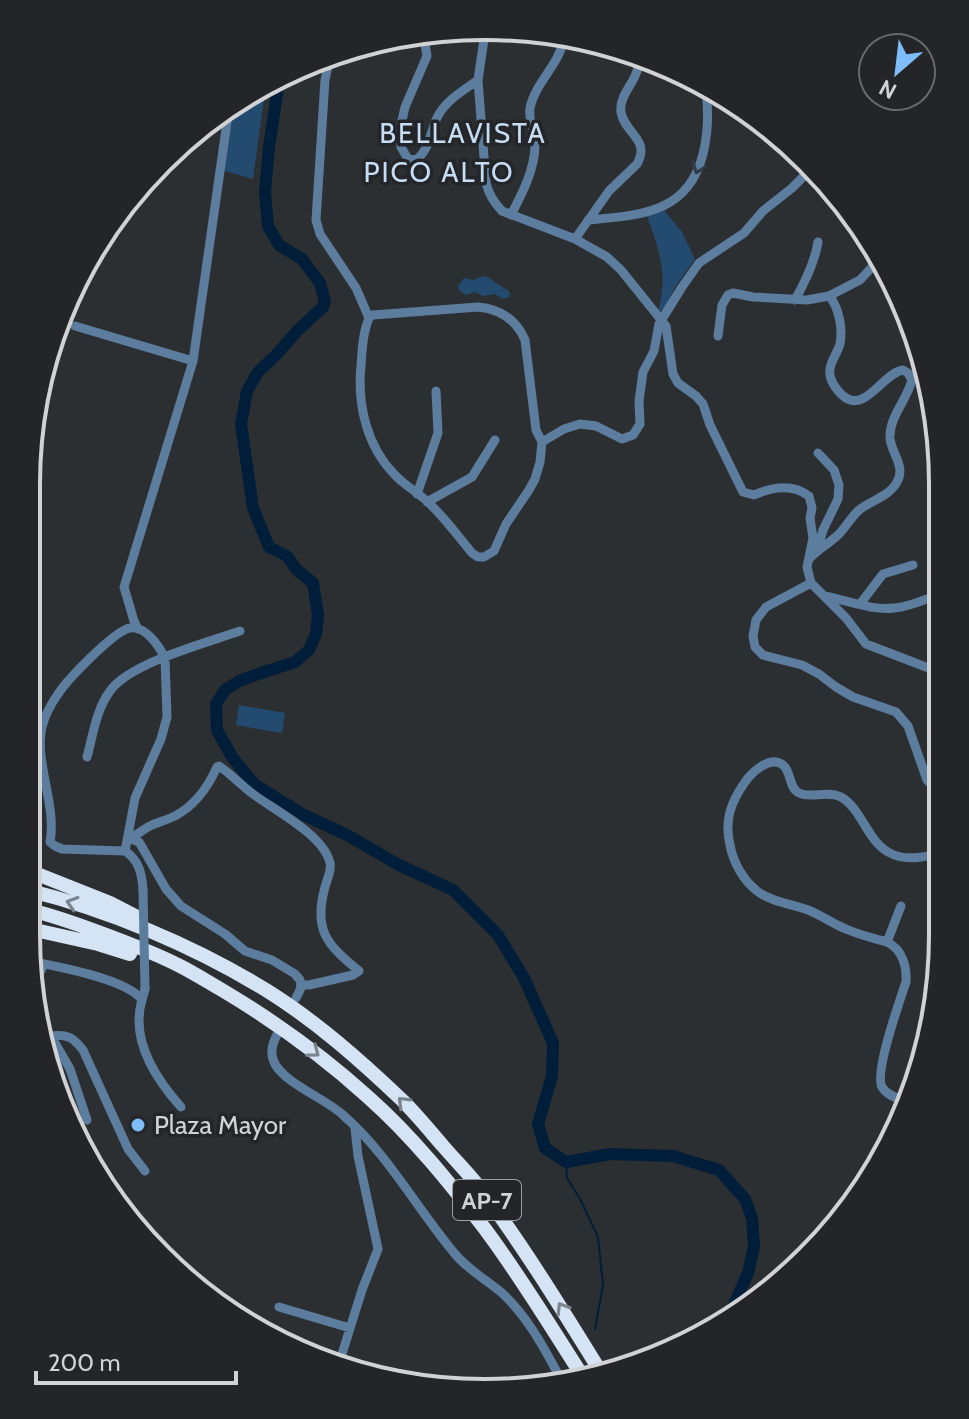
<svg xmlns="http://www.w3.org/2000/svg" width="969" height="1419" font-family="Cabin,sans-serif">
<rect width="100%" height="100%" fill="#2c2f32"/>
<path fill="#234b70" d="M263 92H265L253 179 222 170 230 114Z
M664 210 682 232 695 259 675 287 664 309 658 312C668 273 660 253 647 216Z
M483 276C493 278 499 287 508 290L510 293 509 297 503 299 495 294 483 296 475 292 466 295 459 290 458 286 464 278 474 280Z
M239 705 285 713 282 733 236 725Z"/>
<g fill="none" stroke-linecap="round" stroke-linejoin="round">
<path stroke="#001e39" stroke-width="2" d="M34 433 50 359 62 322 68 312 69 305
M566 1162 567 1178 580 1199 598 1237 603 1285 595 1329
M543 1385 547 1379"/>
<path stroke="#001e39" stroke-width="12" d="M279 81 269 147 265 192 268 226 279 245 302 259 320 283 325 302 323 307 299 329 276 355 258 372 247 391 241 424 253 508 269 547 287 556 296 569 313 583 318 615 316 634 309 650 295 662 261 673 239 681 225 690 216 704 217 730 232 757 254 784 304 815 347 835 399 865 453 890 498 935 524 978 553 1043 552 1076 538 1124 545 1148 566 1162 610 1154 673 1156 719 1170 745 1199 752 1218 754 1247 748 1273 729 1316"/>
<path stroke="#5c7d9d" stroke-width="9" d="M486 26 478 80 486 183C489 195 494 202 502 211L575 239 607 257 621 270 666 326 673 374 678 383 696 396 703 404 710 425 743 492 754 495C772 487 792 483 809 496L812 508 810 518 813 538 807 567 811 583 846 618 866 644 939 672
M424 38 427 56 405 107 401 125V147L408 159 416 160C431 149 430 129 439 114 448 99 464 90 478 80
M330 57 325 80 316 220 320 234 356 288 369 318
M511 215C522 194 535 169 535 145 535 133 528 119 530 108 535 83 558 66 563 42
M588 220C640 215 688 214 703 154 708 133 709 114 706 92
M575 239 609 191 637 164C651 139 624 133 621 112 619 99 630 87 635 76 638 70 639 64 639 57
M795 300C805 282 815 262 818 242
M369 318C363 332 362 350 361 366 357 405 367 446 394 474 404 485 417 492 428 502 444 517 458 536 472 553L478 557H484L494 551 506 524 529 490 535 479 540 462 542 442 564 429 580 424 596 426 622 439 633 435 640 424 639 401 643 372 654 351 659 324 682 287 699 263 744 233 763 211 792 188 813 167
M369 318 373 315 478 307C500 309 516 319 525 340L536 430 542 442
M75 326 193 361
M718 336 722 305 728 295 733 293 753 297 807 300 829 296 860 280 872 267 874 251
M417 494 438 433 436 391
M427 502 472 477 495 440
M817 551 823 530 838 499 839 485 834 470 818 453
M810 558C818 549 830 543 839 534 846 527 851 517 859 510 872 500 891 496 898 480 905 466 891 452 890 438 889 417 907 400 912 380L908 373 903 370C882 373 864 417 841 394 838 391 833 384 831 379 826 366 837 355 840 344 843 329 839 307 829 296
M811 583 766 607 756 620 753 636 755 647 763 655 802 665 819 674 836 687 853 697 896 712 908 726 927 780 941 794
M824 596C847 600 872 611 894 608 909 607 924 600 937 595
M860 604 883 574 913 565
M138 629 134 621 124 587 193 361 228 115
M87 757C93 735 96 710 110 691 130 663 206 643 240 631
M128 839C136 836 142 830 150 826 158 822 167 820 175 816 194 806 208 787 217 767L219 766C231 774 241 785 253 794 274 810 324 835 330 863 332 870 327 879 325 887 313 930 327 945 359 971L353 975 309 985H301
M131 839 139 842 142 847 166 889 181 906 225 934 245 951 272 960 295 974 300 980 301 988 296 998
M125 851 62 849 55 846 50 842C57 805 34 762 42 727 45 715 51 704 58 694 67 680 115 630 130 628 145 625 159 646 165 658L167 717 161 739 135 798 125 851C139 860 142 874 143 890
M887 942 901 906
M29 961C56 966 127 979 142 1000L145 989
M33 987 44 964
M142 1000C130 1040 155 1078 181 1107
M37 1020 51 1036 70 1069 87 1120
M280 1029C274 1040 268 1051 275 1064 286 1084 326 1099 343 1115 388 1154 417 1209 455 1254 468 1270 487 1280 502 1293 530 1319 546 1352 564 1385
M51 1036C67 1034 73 1037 83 1050L128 1149 145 1171
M909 1103C900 1099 887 1096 882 1087 874 1073 900 1000 906 982 907 966 902 949 887 942 873 938 859 935 846 929 833 924 821 915 808 910 792 904 771 902 757 891 743 880 733 862 730 845 724 820 731 802 745 782 752 772 772 753 785 767 791 775 790 789 799 793 811 799 827 790 841 797 862 809 866 839 888 852 905 862 924 857 942 853
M279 1307 350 1328
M340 1366 342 1354 362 1290 378 1249 358 1156 355 1128"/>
<path stroke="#d4e4f4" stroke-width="14" d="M27 870 110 903 141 919
M27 890C109 910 194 946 266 990 316 1021 361 1061 403 1101 417 1115 430 1131 443 1146 455 1160 468 1173 479 1187 524 1247 563 1311 602 1374
M26 909C52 915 77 924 101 933 128 943 155 953 180 966 194 973 208 982 222 990 274 1021 323 1056 368 1097 412 1136 450 1183 485 1229 521 1277 552 1329 585 1380
M26 928 98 944 130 954"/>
<path stroke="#5c7d9d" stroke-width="9" d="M143 890 145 989"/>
</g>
<defs><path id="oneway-chevron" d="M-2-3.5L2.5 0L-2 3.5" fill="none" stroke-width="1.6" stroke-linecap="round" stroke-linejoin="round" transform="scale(2)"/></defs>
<use stroke="#313b45" href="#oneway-chevron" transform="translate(698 168) rotate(111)"/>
<g stroke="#7c848e">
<use href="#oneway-chevron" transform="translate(72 903) rotate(-163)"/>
<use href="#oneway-chevron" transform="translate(314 1052) rotate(37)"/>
<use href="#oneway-chevron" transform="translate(403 1102) rotate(-135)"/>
<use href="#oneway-chevron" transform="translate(562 1308) rotate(-122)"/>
</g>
<circle fill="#7fbdfa" stroke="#232528" stroke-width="3" cx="138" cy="1125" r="8"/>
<g text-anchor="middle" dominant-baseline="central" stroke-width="7" stroke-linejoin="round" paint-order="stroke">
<rect fill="#232528" stroke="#9c9ea0" stroke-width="2" x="453" y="1180" width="68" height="40" rx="6"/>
<g font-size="24" font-weight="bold" fill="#d0d2d4">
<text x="487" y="1200">AP-7</text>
</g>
<g font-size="26" fill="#d0d2d4" stroke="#232528" text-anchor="start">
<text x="154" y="1125">Plaza Mayor</text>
</g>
<g font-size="28" letter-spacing="2" fill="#c6ddf4" stroke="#232528">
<text x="463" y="133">BELLAVISTA</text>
<text x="439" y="172">PICO ALTO</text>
</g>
</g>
<path d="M0 0H969V1419H0ZM484 40H485A444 444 0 0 1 929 484V935A444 444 0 0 1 485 1379H484A444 444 0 0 1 40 935V484A444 444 0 0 1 484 40Z" fill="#232528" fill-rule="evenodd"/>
<path fill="none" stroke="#d0d2d4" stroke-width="4" d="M484 40H485A444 444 0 0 1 929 484V935A444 444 0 0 1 485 1379H484A444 444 0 0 1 40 935V484A444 444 0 0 1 484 40Z"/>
<g transform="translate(897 72) rotate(208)"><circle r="38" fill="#232528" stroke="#686a6d" stroke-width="2"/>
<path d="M0-6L14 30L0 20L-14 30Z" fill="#7fbdfa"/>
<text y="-12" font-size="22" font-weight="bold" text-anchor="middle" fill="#d0d2d4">N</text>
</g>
<path d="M36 1371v12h200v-12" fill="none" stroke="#d0d2d4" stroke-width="4"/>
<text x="48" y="1371" font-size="24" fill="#d0d2d4" stroke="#232528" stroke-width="6" paint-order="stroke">200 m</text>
</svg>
